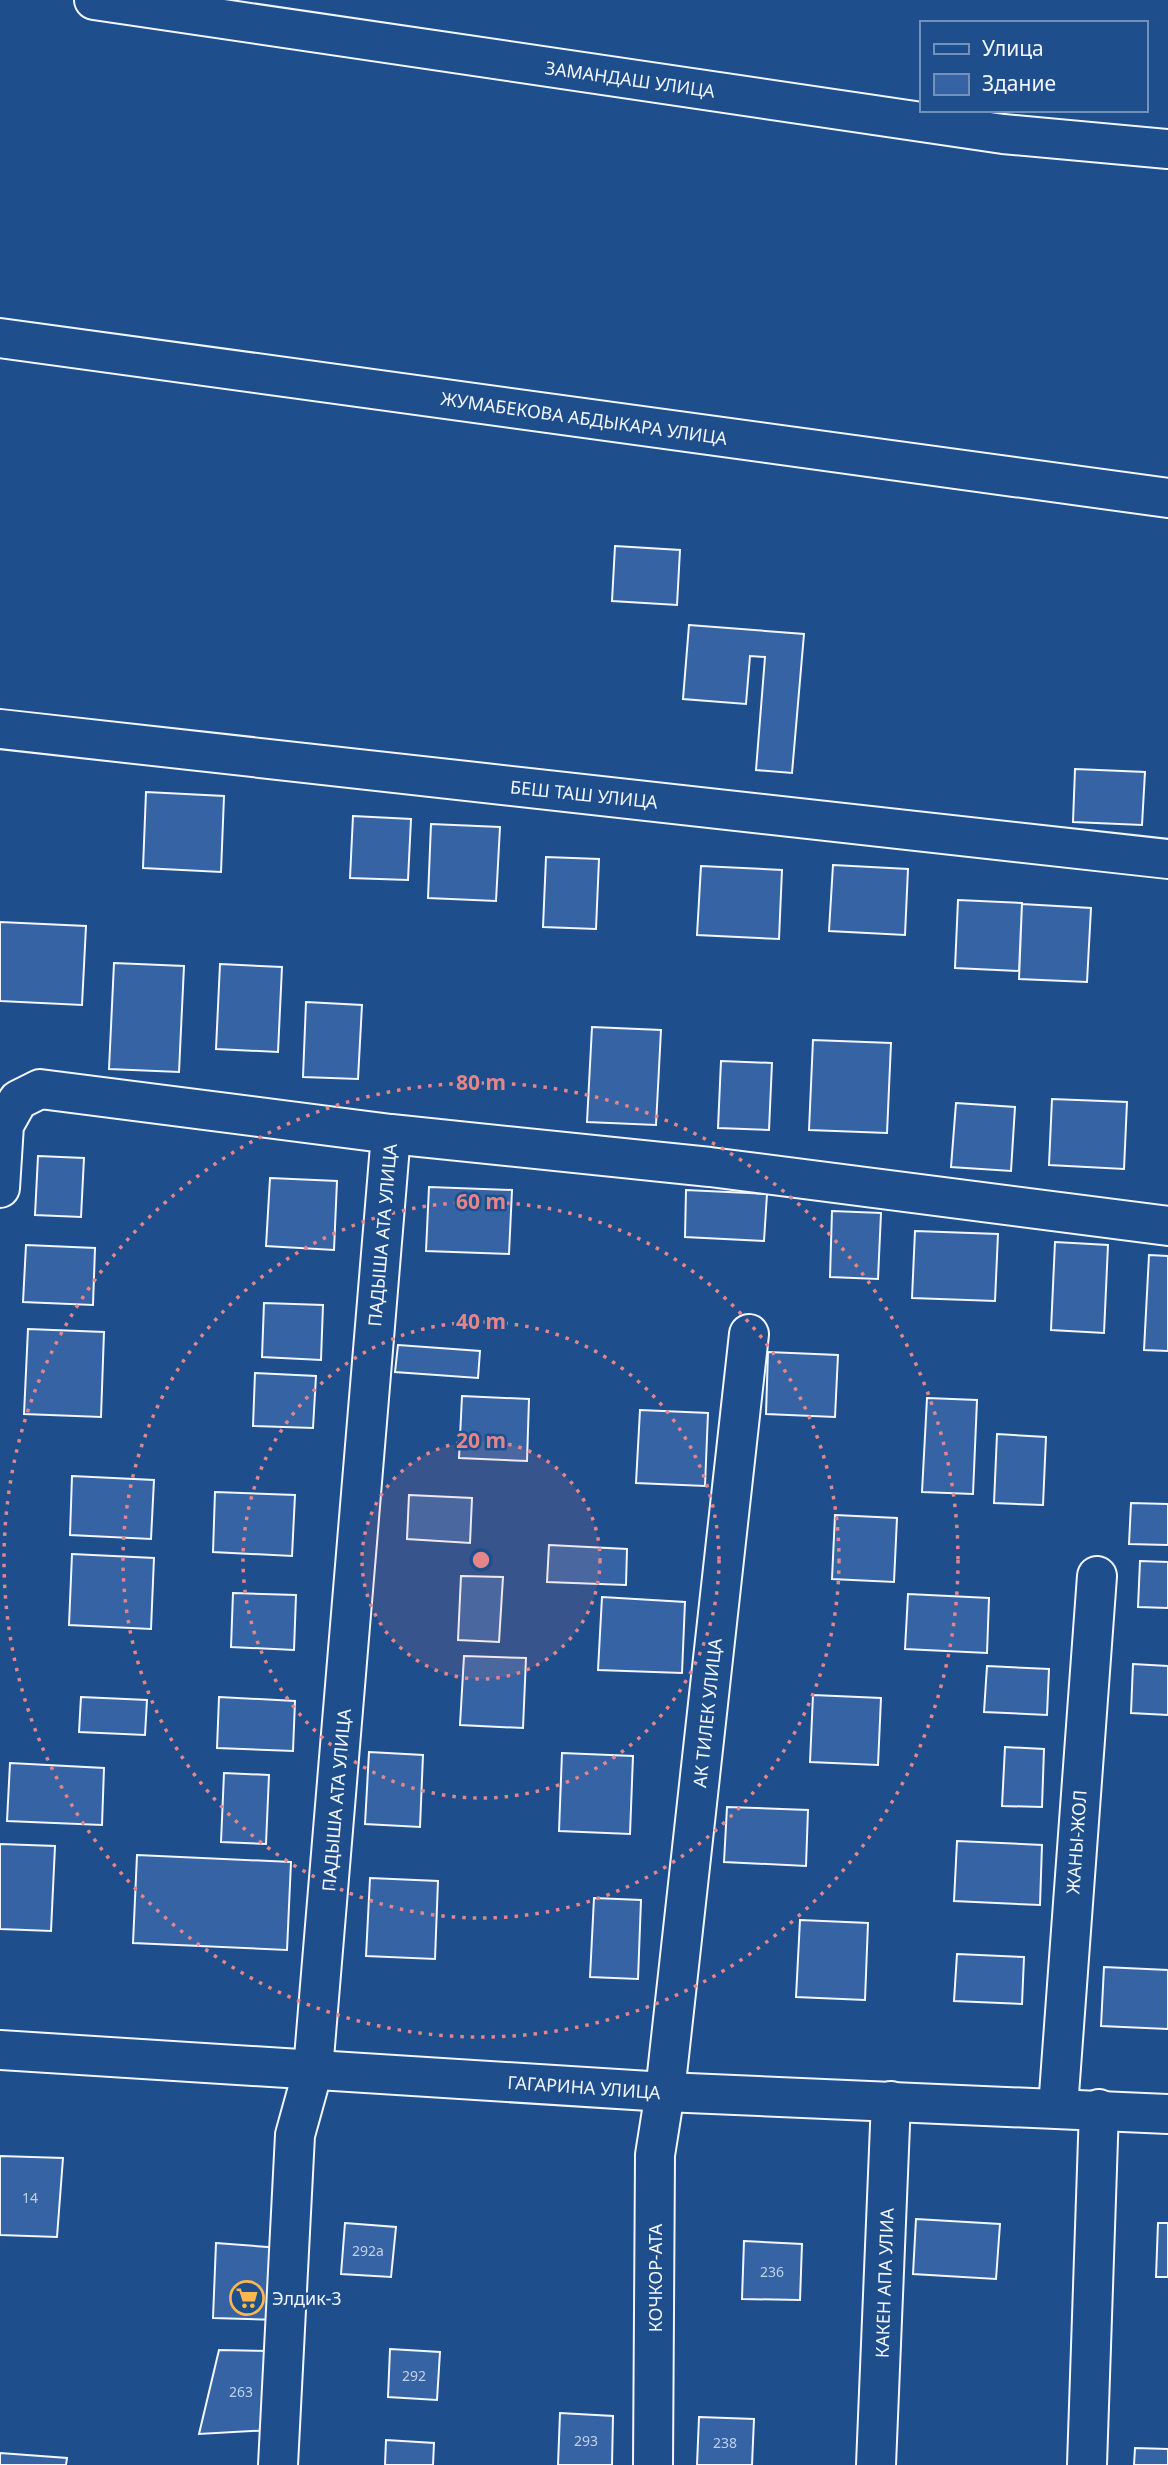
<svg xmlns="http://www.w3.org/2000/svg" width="1168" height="2465" font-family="'Noto Sans',sans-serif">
<rect width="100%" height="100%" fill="#1f4e8c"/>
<path fill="#3563a3" stroke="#f2f6ff" stroke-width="2" d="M615 546 680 550 677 605 612 601Z
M689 625 804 634 792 773 756 770 765 657 750 656 746 704 683 699Z
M1075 769 1145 772 1142 825 1073 822Z
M146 792 224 796 221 872 143 868Z
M353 816 411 819 408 880 350 878Z
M431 824 500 827 496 901 428 898Z
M546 857 599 859 596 929 543 927Z
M833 865 908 869 905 935 829 931Z
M701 866 782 870 779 939 697 935Z
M958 900 1022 903 1019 971 955 968Z
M1022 904 1091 908 1087 982 1019 979Z
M0 922 86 926 82 1005 0 1001Z
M114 963 184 966 179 1072 109 1069Z
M220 964 282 967 278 1052 216 1049Z
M306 1002 362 1005 358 1079 303 1077Z
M592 1027 661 1030 656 1125 587 1122Z
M813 1040 891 1043 887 1133 809 1130Z
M721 1061 772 1063 769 1130 718 1128Z
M1052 1099 1127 1102 1124 1169 1049 1165Z
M956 1103 1015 1107 1011 1171 951 1167Z
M38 1156 84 1158 81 1217 35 1215Z
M270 1178 337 1181 334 1250 266 1246Z
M429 1187 512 1190 509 1254 426 1251Z
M686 1190 767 1194 764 1241 685 1237Z
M832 1211 881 1213 878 1279 830 1277Z
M915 1231 998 1234 995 1301 912 1298Z
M1055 1242 1108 1245 1104 1333 1051 1330Z
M26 1245 95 1248 93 1305 23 1302Z
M1149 1255 1168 1256V1351L1144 1350Z
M264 1303 323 1305 321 1360 262 1357Z
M28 1329 104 1332 101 1417 24 1414Z
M398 1345 480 1351 478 1378 395 1372Z
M768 1352 838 1355 835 1417 766 1414Z
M255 1373 316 1376 313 1428 253 1426Z
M462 1396 529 1399 527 1461 459 1458Z
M927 1398 977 1400 973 1494 922 1492Z
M640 1410 708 1413 705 1486 636 1483Z
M997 1434 1046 1437 1043 1505 994 1503Z
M72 1476 154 1480 151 1539 70 1535Z
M215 1492 295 1495 292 1556 213 1552Z
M409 1495 472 1498 470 1543 407 1539Z
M1131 1503 1168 1504V1545L1129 1544Z
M835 1515 897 1518 894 1582 832 1579Z
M549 1545 627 1549 626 1585 547 1582Z
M72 1554 154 1558 151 1629 69 1625Z
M1140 1561 1168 1562V1608L1138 1607Z
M461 1576 503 1577 499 1642 458 1640Z
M233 1593 296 1595 294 1650 231 1647Z
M908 1594 989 1598 987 1653 905 1649Z
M602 1597 685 1602 682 1673 598 1670Z
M464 1656 526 1658 523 1728 460 1725Z
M1133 1664 1168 1666V1715L1131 1713Z
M987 1666 1049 1669 1047 1715 984 1712Z
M813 1695 881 1698 878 1765 810 1762Z
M81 1697 147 1700 145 1735 79 1732Z
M219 1697 295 1701 293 1751 217 1748Z
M1005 1747 1044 1749 1042 1807 1002 1806Z
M369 1752 423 1755 420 1827 365 1824Z
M562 1753 633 1756 630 1834 559 1831Z
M10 1763 104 1768 102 1825 7 1821Z
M224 1773 269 1775 266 1844 221 1842Z
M727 1807 808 1810 806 1866 724 1862Z
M957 1841 1042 1845 1040 1905 954 1901Z
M0 1844 55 1846 51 1931 0 1929Z
M137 1855 291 1862 287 1950 133 1943Z
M370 1878 438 1881 435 1959 366 1956Z
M594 1898 641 1900 638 1979 590 1977Z
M800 1920 868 1923 865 2000 796 1997Z
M957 1954 1024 1957 1022 2004 954 2001Z
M1104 1967 1168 1970V2029L1101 2026Z
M0 2156 63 2158 57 2237 0 2235Z
M916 2219 1000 2224 996 2279 913 2274Z
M345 2223 396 2227 391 2277 341 2274Z
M1158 2223H1168V2277H1156Z
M744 2241 802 2244 800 2300 742 2299Z
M216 2243 281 2248 279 2320 213 2318Z
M390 2349 440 2352 437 2400 388 2397Z
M219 2350 274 2351 271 2430 199 2434Z
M560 2413 613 2416 612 2465H558Z
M699 2417 754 2419 752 2465H697Z
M386 2440 434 2443 433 2465H385Z
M1135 2448 1168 2449V2465H1134Z
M0 2453 67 2458 66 2465H0Z"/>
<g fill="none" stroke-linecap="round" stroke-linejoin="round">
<g stroke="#f2f6ff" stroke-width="42">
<path id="minor" d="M94 0 1003 134 1168 149
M0 338 1168 498
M0 729 1168 859
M0 1188 4 1125 18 1100 40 1089 391 1134 710 1167 1168 1226
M1058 2108 1097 1576
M278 2465 295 2135 313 2070 391 1134
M653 2465 655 2155 665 2092 749 1334
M876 2465 891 2101
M1087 2465 1099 2109"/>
</g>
<g stroke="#f2f6ff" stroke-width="42">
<path id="major" d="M0 2050 665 2092 1168 2114"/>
</g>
<use href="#minor" stroke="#1f4e8c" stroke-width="38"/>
<use href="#major" stroke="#1f4e8c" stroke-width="38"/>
</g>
<circle cx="481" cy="1560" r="119" fill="#e38589" fill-opacity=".12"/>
<g fill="none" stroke="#e38589" stroke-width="3.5" stroke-dasharray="3.5 7">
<circle cx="481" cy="1560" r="119"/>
<circle cx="481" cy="1560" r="238"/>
<circle cx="481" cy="1560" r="358"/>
<circle cx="481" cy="1560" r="477"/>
</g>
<defs>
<g id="supermarket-ring" transform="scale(1.75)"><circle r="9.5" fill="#1f4e8c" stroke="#ffb74d" stroke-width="1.5"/><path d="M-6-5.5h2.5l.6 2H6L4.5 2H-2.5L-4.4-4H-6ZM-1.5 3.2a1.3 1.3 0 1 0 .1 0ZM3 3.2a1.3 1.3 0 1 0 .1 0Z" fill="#ffb74d"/></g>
</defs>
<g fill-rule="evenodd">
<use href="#supermarket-ring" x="247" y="2298"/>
</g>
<g text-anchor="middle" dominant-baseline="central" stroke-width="5" stroke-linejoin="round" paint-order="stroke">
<g font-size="14" fill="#c3d1e8">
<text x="30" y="2197">14</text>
<text x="368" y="2250">292а</text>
<text x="772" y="2271">236</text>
<text x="414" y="2375">292</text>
<text x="241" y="2391">263</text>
<text x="586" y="2440">293</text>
<text x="725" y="2442">238</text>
</g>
<g font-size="18" fill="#f2f6ff" stroke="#1f4e8c">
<text transform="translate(630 79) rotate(8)">ЗАМАНДАШ УЛИЦА</text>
<text transform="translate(584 418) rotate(8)">ЖУМАБЕКОВА АБДЫКАРА УЛИЦА</text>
<text transform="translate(584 794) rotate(6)">БЕШ ТАШ УЛИЦА</text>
<text transform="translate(382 1235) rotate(-85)">ПАДЫША АТА УЛИЦА</text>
<text transform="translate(707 1713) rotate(-84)">АК ТИЛЕК УЛИЦА</text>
<text transform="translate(336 1800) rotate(-85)">ПАДЫША АТА УЛИЦА</text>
<text transform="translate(1076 1842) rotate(-86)">ЖАНЫ-ЖОЛ</text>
<text transform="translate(584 2087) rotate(4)">ГАГАРИНА УЛИЦА</text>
<text transform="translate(655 2278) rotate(-90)">КОЧКОР-АТА</text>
<text transform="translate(884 2283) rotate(-88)">КАКЕН АПА УЛИА</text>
</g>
<g font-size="18" fill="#f2f6ff" stroke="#1f4e8c" text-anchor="start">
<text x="272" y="2298">Элдик-3</text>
</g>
</g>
<circle cx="481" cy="1560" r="10" fill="#e38589" stroke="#1f4e8c" stroke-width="3.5"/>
<g font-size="21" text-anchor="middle" font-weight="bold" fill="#e38589" stroke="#1f4e8c" stroke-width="5" stroke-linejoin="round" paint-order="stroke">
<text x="481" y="1090">80 m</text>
<text x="481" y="1209">60 m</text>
<text x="481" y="1329">40 m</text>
<text x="481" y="1448">20 m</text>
</g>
<rect x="920" y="21" width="228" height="91" fill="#1f4e8c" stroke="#7391ba" stroke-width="2"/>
<rect x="934" y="44" width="35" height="10" fill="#1f4e8c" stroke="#7391ba" stroke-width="2"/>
<text x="982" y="56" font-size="21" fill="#f2f6ff">Улица</text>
<rect x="934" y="74" width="35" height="21" fill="#3563a3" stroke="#7391ba" stroke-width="2"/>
<text x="982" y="91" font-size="21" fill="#f2f6ff">Здание</text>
</svg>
